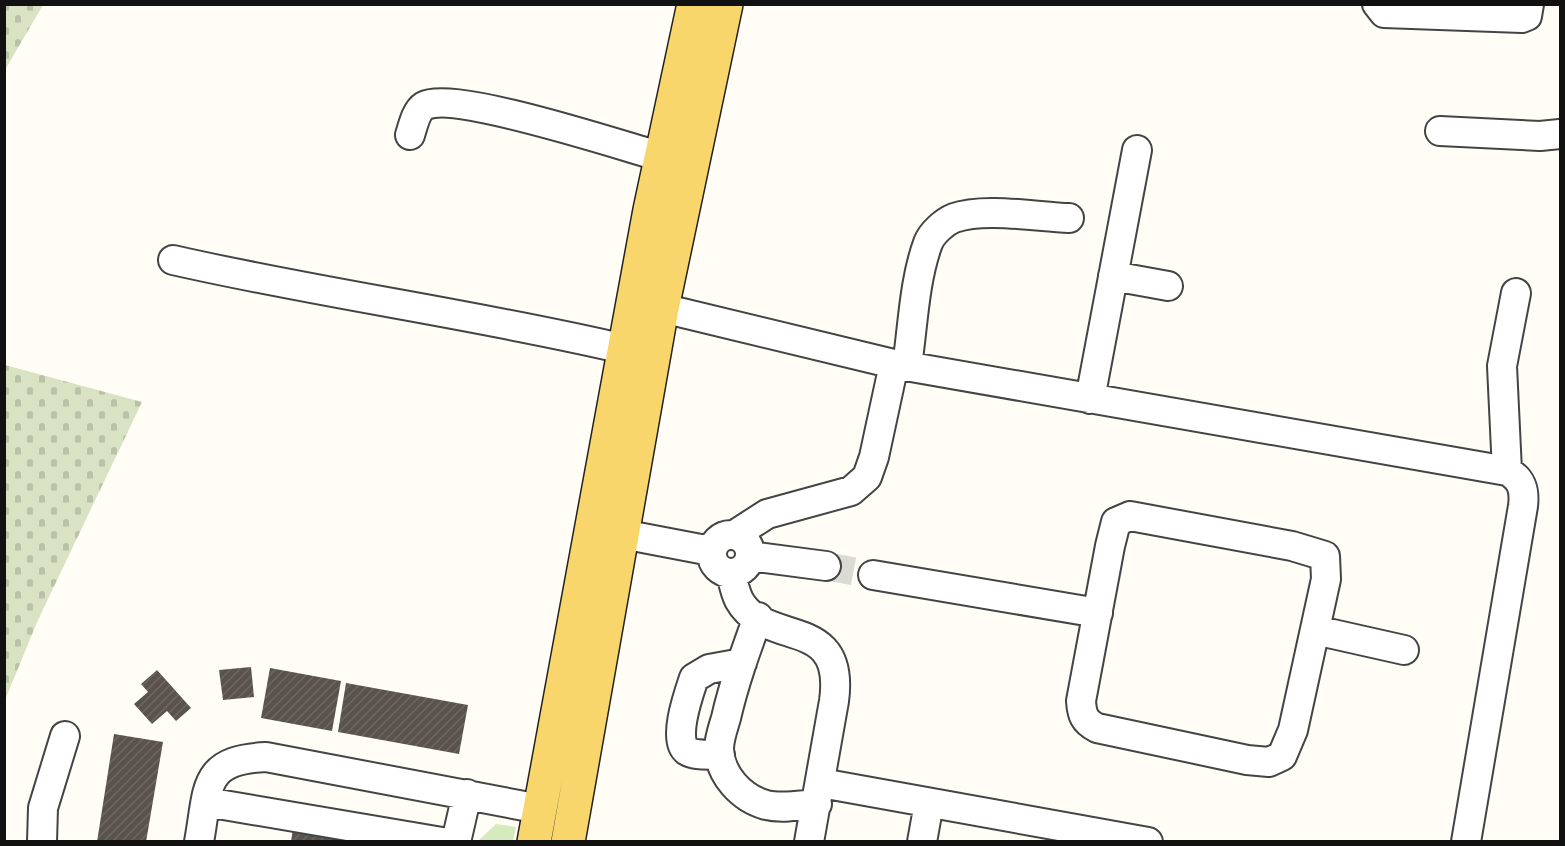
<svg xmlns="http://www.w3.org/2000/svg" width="1565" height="846" font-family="Bitter,serif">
<defs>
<pattern id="cemetery-stones" width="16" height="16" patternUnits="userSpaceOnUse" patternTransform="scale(1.5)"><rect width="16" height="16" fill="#d9e3c4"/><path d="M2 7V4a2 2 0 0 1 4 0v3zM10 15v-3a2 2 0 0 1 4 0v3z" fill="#b9c2a7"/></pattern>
<pattern id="building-hatch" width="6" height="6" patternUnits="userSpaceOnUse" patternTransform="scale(1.5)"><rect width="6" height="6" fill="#5a524d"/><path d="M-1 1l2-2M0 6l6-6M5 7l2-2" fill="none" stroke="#6d6662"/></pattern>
</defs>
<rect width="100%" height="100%" fill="#fffdf5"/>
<path fill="#d5ebbd" d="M496 824 516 827 513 841H478Z"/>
<path fill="url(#cemetery-stones)" d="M5 4 43 5 5 70 4 5Z
M5 365 142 402 38 620 5 700Z"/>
<path fill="url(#building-hatch)" d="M251 667 254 697 223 700 219 670Z
M270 668 341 681 332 731 261 718Z
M157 670 191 708 176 721 167 711 152 724 134 704 148 692 141 684Z
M346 683 468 705 459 754 338 732Z
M114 734 163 742 146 842H97Z
M293 828 369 842H291Z"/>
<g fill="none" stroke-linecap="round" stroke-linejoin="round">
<path stroke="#dbdad3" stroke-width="28" stroke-dasharray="28 14" stroke-linecap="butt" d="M826 566 873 575"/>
<g stroke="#444" stroke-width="32">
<path id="minor" d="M1377 4 1384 13 1522 18 1527 16 1529 4
M1440 131 1540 136 1560 134
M410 135C413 126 416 111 424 106 454 90 622 146 662 157
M173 260C322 294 475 314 624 349
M1113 276 1168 286
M662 308 894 364 1507 471C1522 479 1525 490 1523 506L1466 842
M907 366C913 326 914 281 928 243 932 233 944 222 954 218 984 207 1038 217 1069 218
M1090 399 1137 150
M1507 471 1502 366 1516 293
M1130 516 1292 546 1325 556 1326 579 1293 730 1282 756 1269 762 1247 760 1097 728C1084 721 1082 715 1081 701L1110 546 1116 522Z
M622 534 711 551
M736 534 767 514 851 491 867 477 874 457 894 364
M712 554a19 19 0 1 1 38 0a19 19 0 1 1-38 0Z
M750 556 826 566
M731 573C733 582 735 592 739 600 766 649 846 613 834 701L809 842
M873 575 1098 613
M758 617C746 650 734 683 726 718 723 728 719 739 719 749 720 775 741 798 766 805 782 809 801 805 817 804
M1315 630 1404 650
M720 755C710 754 695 756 687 751 672 740 689 693 694 678L709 669 742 663
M821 783 1148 842
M206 802 442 842
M42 842 43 808 65 736
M199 842C209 788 201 760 266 757L540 809
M456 842 467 794
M922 842 929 803"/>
</g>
<g stroke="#222" stroke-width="36">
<path id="major" d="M534 842 650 210 694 4
M568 842 662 308 726 4"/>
</g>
<use href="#minor" stroke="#fff" stroke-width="28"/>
<use href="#major" stroke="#f9d66b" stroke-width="33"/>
</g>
<rect width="1565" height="846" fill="none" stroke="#111111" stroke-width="12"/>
</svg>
